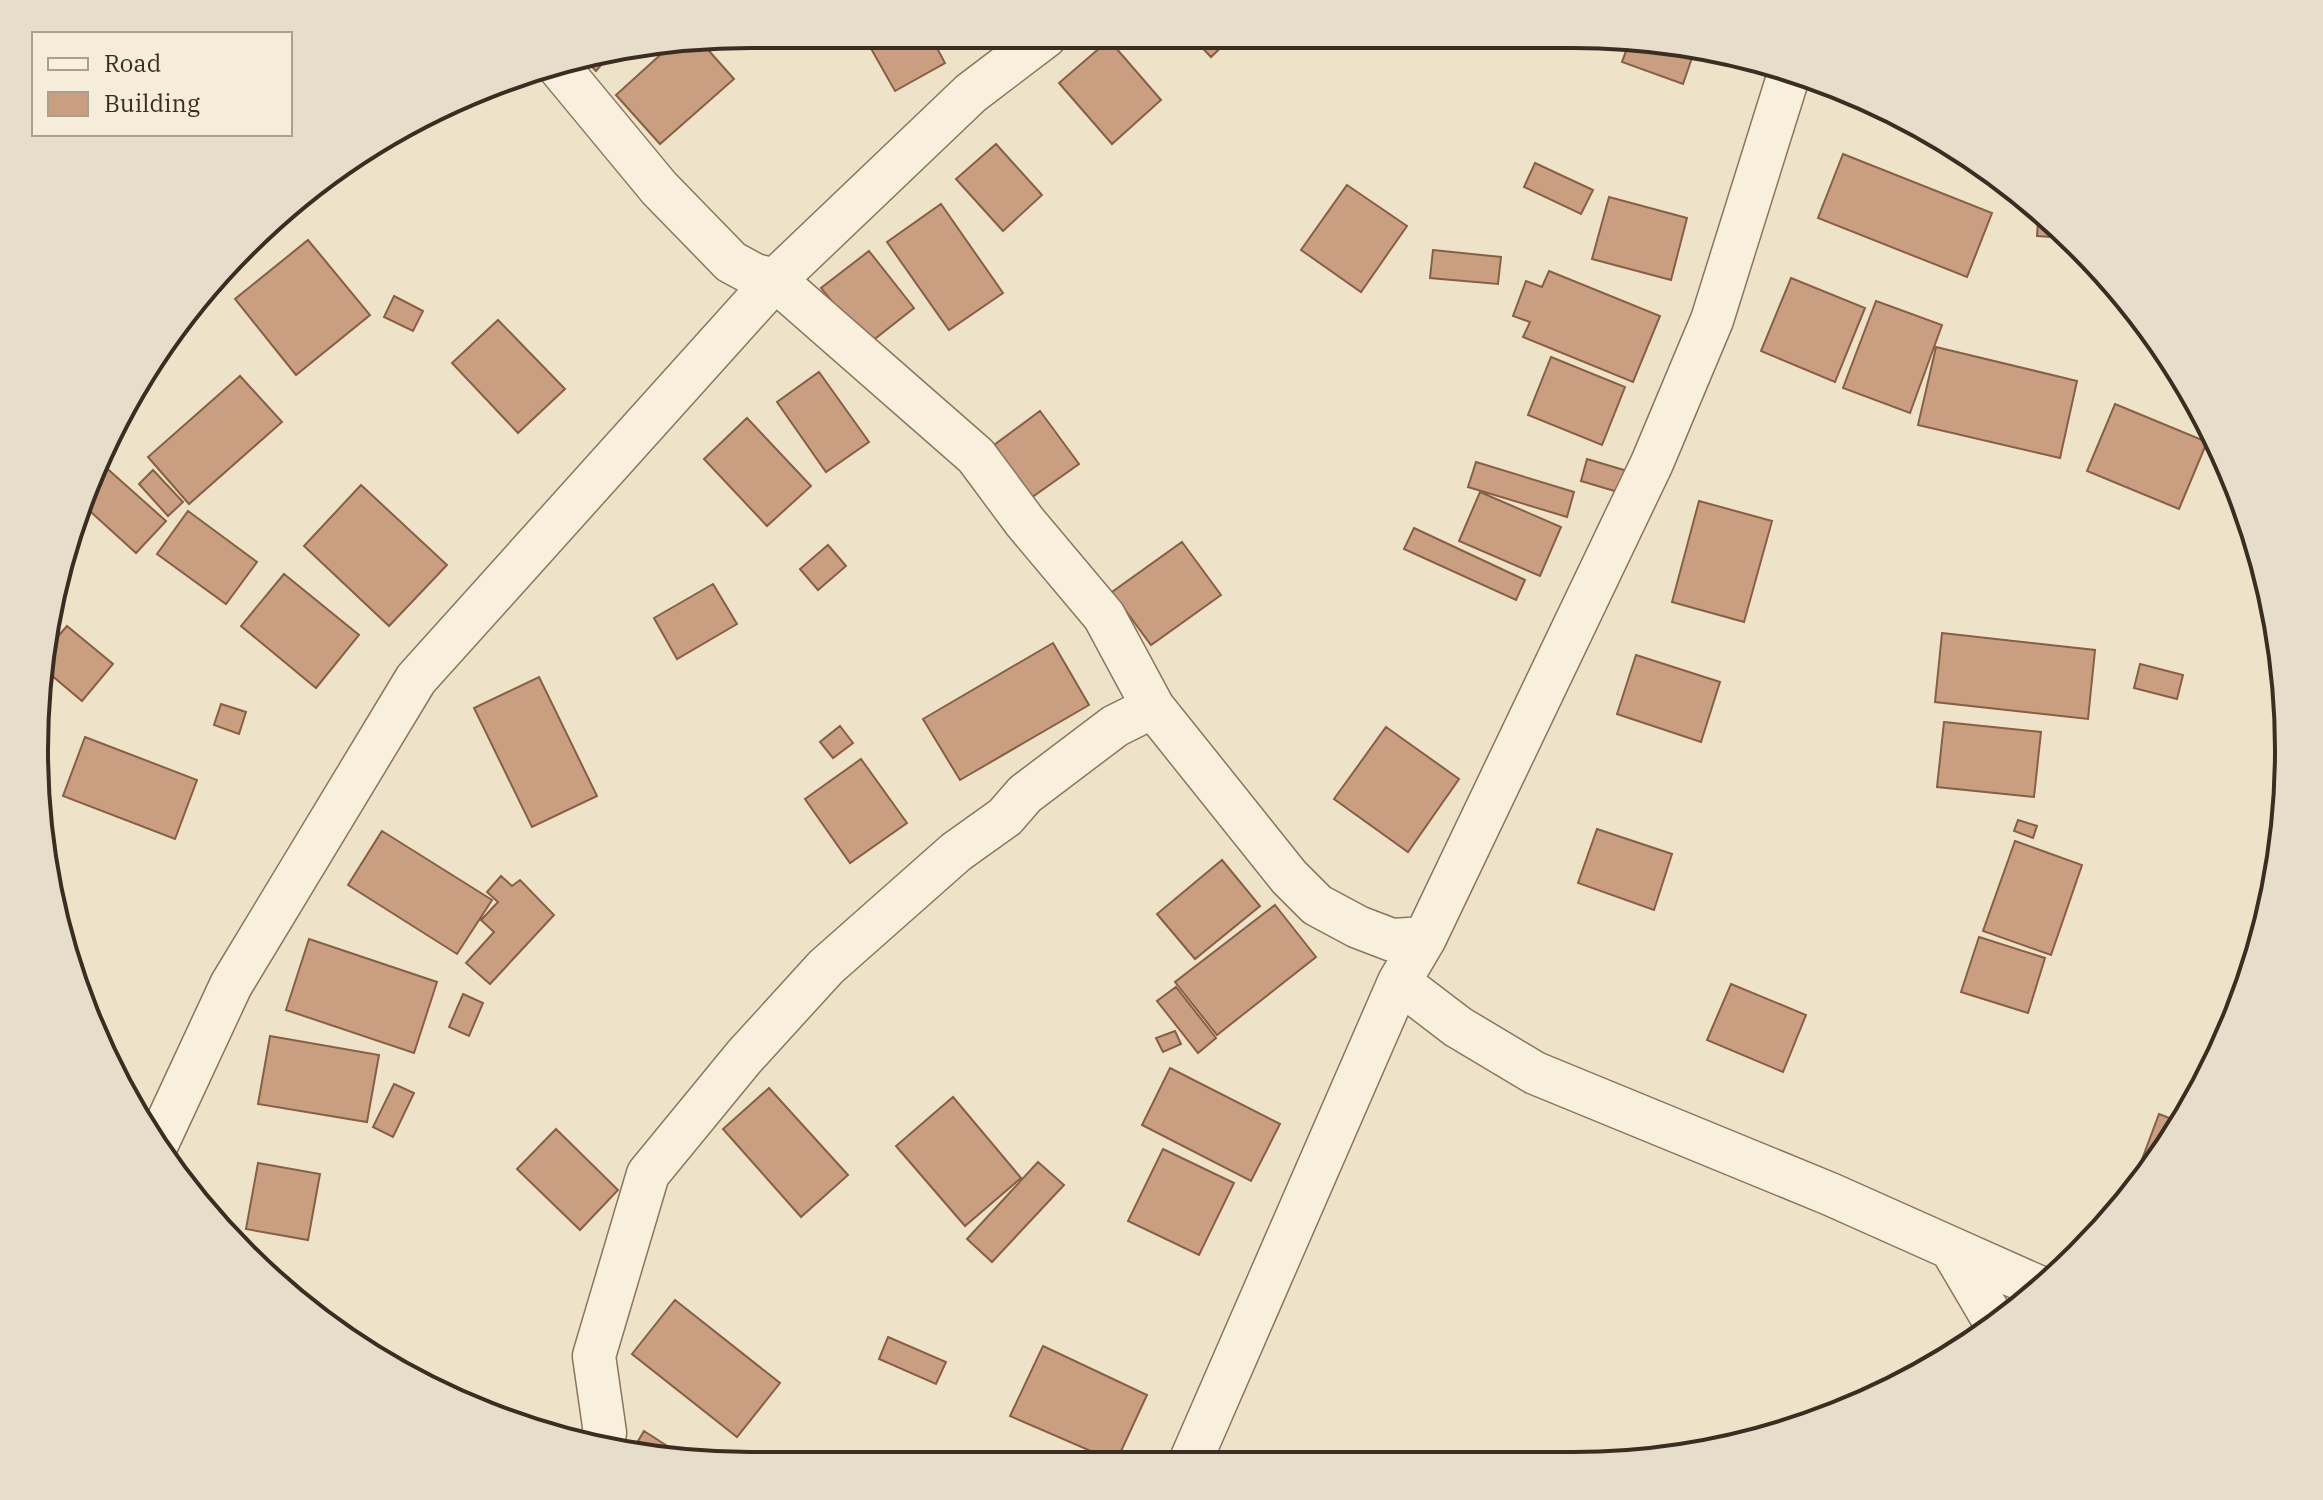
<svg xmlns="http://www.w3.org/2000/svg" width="2323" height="1500" font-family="'IBM Plex Serif',serif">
<rect width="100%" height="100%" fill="#eee3c9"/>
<path fill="#ca9f81" stroke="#885f45" stroke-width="2" d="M871 35H930L945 63 895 91 865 38Z
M1192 37H1232L1211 57Z
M1109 40 1161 100 1112 144 1059 83Z
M1630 40H1667L1695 49 1683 84 1622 62Z
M701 42 734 79 660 144 616 95 669 47Z
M608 57 596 71 586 61Z
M996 144 1042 195 1003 231 956 179Z
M1843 154 1992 213 1967 277 1818 218Z
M1535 163 1593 190 1581 214 1524 187Z
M1347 185 1407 226 1361 292 1301 250Z
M1609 197 1687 218 1671 280 1592 259Z
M941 204 1003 293 949 330 887 242Z
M2039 207 2045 211 2069 238 2037 236Z
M308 240 370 315 296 375 235 299Z
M1433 250 1501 257 1498 284 1430 278Z
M869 251 914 308 867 345 821 288Z
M1549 271 1660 316 1633 382 1523 337 1530 322 1513 316 1526 281 1542 287Z
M1791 278 1865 308 1835 382 1761 351Z
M394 296 423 311 413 331 384 317Z
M1876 301 1942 325 1910 413 1843 388Z
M498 320 565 389 518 433 452 363Z
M1936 347 2077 381 2060 458 1918 425Z
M1551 357 1625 387 1602 445 1528 415Z
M819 372 869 442 826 472 777 402Z
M240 376 282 422 189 504 148 457Z
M2115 404 2207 442 2179 509 2087 471Z
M1040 411 1079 464 1028 500 990 448Z
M747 418 811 486 767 526 704 459Z
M1587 459 1634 473 1628 495 1581 481Z
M1476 462 1574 492 1567 517 1468 487Z
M102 464 166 521 136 553 81 503Z
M153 470 183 502 168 516 139 484Z
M361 485 447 565 389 626 304 546Z
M1480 492 1561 527 1540 576 1459 541Z
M1699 501 1772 521 1744 622 1672 602Z
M188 511 257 562 226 604 157 554Z
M1414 528 1525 580 1516 600 1404 549Z
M1182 542 1221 595 1151 645 1112 592Z
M828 545 846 566 818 590 800 569Z
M284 574 359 635 316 688 241 626Z
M713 584 737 624 677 659 654 618Z
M67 626 113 664 82 701 43 668 46 650Z
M1942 633 2095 650 2088 719 1935 702Z
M1053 643 1089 705 960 780 923 719Z
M1636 655 1720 682 1701 742 1617 714Z
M2140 664 2183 675 2177 699 2134 688Z
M539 677 597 796 532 827 474 708Z
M221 704 246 712 239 734 214 725Z
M1944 722 2041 732 2034 797 1937 787Z
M840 726 853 743 833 758 820 742Z
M1386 727 1459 779 1408 852 1334 799Z
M85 737 197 780 175 839 63 796Z
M861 759 907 823 850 863 805 799Z
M2018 820 2037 826 2033 838 2014 831Z
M1597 829 1672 854 1654 910 1578 883Z
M382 831 492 900 457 954 348 885Z
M2015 841 2082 865 2051 955 1983 931Z
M1222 860 1260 906 1195 959 1157 914Z
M501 876 512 886 520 880 554 915 490 984 466 963 494 932 481 920 498 902 487 892Z
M1275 905 1316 957 1217 1035 1175 982Z
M1979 937 2045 958 2028 1013 1961 992Z
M309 939 437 982 414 1053 286 1010Z
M1731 984 1806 1015 1783 1072 1707 1040Z
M1176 987 1216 1038 1198 1053 1157 1001Z
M463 994 483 1003 469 1036 449 1027Z
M1175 1031 1181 1044 1163 1052 1156 1038Z
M270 1036 379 1055 367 1122 258 1104Z
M1170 1068 1280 1124 1251 1181 1142 1125Z
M394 1084 414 1093 393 1137 373 1127Z
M769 1088 848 1175 801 1217 723 1129Z
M953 1097 1021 1178 965 1226 896 1146Z
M2159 1114 2182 1123 2126 1202Z
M556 1129 618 1190 580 1230 517 1169Z
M1163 1149 1234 1183 1199 1255 1128 1221Z
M1038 1162 1064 1185 992 1262 967 1239Z
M258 1163 320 1174 308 1240 246 1229Z
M675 1300 780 1383 737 1437 632 1354Z
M888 1337 946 1362 936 1384 879 1359Z
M1043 1346 1147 1395 1116 1462 1010 1416Z
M644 1431 689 1460H657L631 1453Z"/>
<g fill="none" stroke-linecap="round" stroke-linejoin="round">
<g stroke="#8a755e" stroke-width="45">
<path id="minor" d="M558 66 659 188 731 262 755 275 775 280 976 456 1025 522 1104 616 1153 707 1289 877 1317 905 1358 927 1392 940 1425 938
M1399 982 1458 1027 1535 1073 1830 1194 1951 1248 1997 1326
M158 1142 231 985 416 679 775 280 971 93 1046 36
M1951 1248 2041 1288
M598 1444 605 1433 594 1356 648 1174 744 1057 826 967 956 852 1005 817 1025 794 1115 726 1153 707
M1190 1462 1399 982 1425 938 1652 463 1712 320 1788 77"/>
</g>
<use href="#minor" stroke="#f8f0dd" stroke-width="42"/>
</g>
<path d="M0 0H2323V1500H0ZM750 48H1573A702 702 0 0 1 2275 750V750A702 702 0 0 1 1573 1452H750A702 702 0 0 1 48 750V750A702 702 0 0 1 750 48Z" fill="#e6deca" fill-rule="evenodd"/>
<path fill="none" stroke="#3b2d21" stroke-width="4" d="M750 48H1573A702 702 0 0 1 2275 750V750A702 702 0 0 1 1573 1452H750A702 702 0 0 1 48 750V750A702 702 0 0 1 750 48Z"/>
<rect x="32" y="32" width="260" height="104" fill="#f5edd9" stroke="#aba08f" stroke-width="2"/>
<rect x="48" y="58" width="40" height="12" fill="#f8f0dd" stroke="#aba08f" stroke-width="2"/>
<text x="104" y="72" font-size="24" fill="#3b2d21">Road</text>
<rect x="48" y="92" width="40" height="24" fill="#ca9f81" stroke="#aba08f" stroke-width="2"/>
<text x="104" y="112" font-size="24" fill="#3b2d21">Building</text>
</svg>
